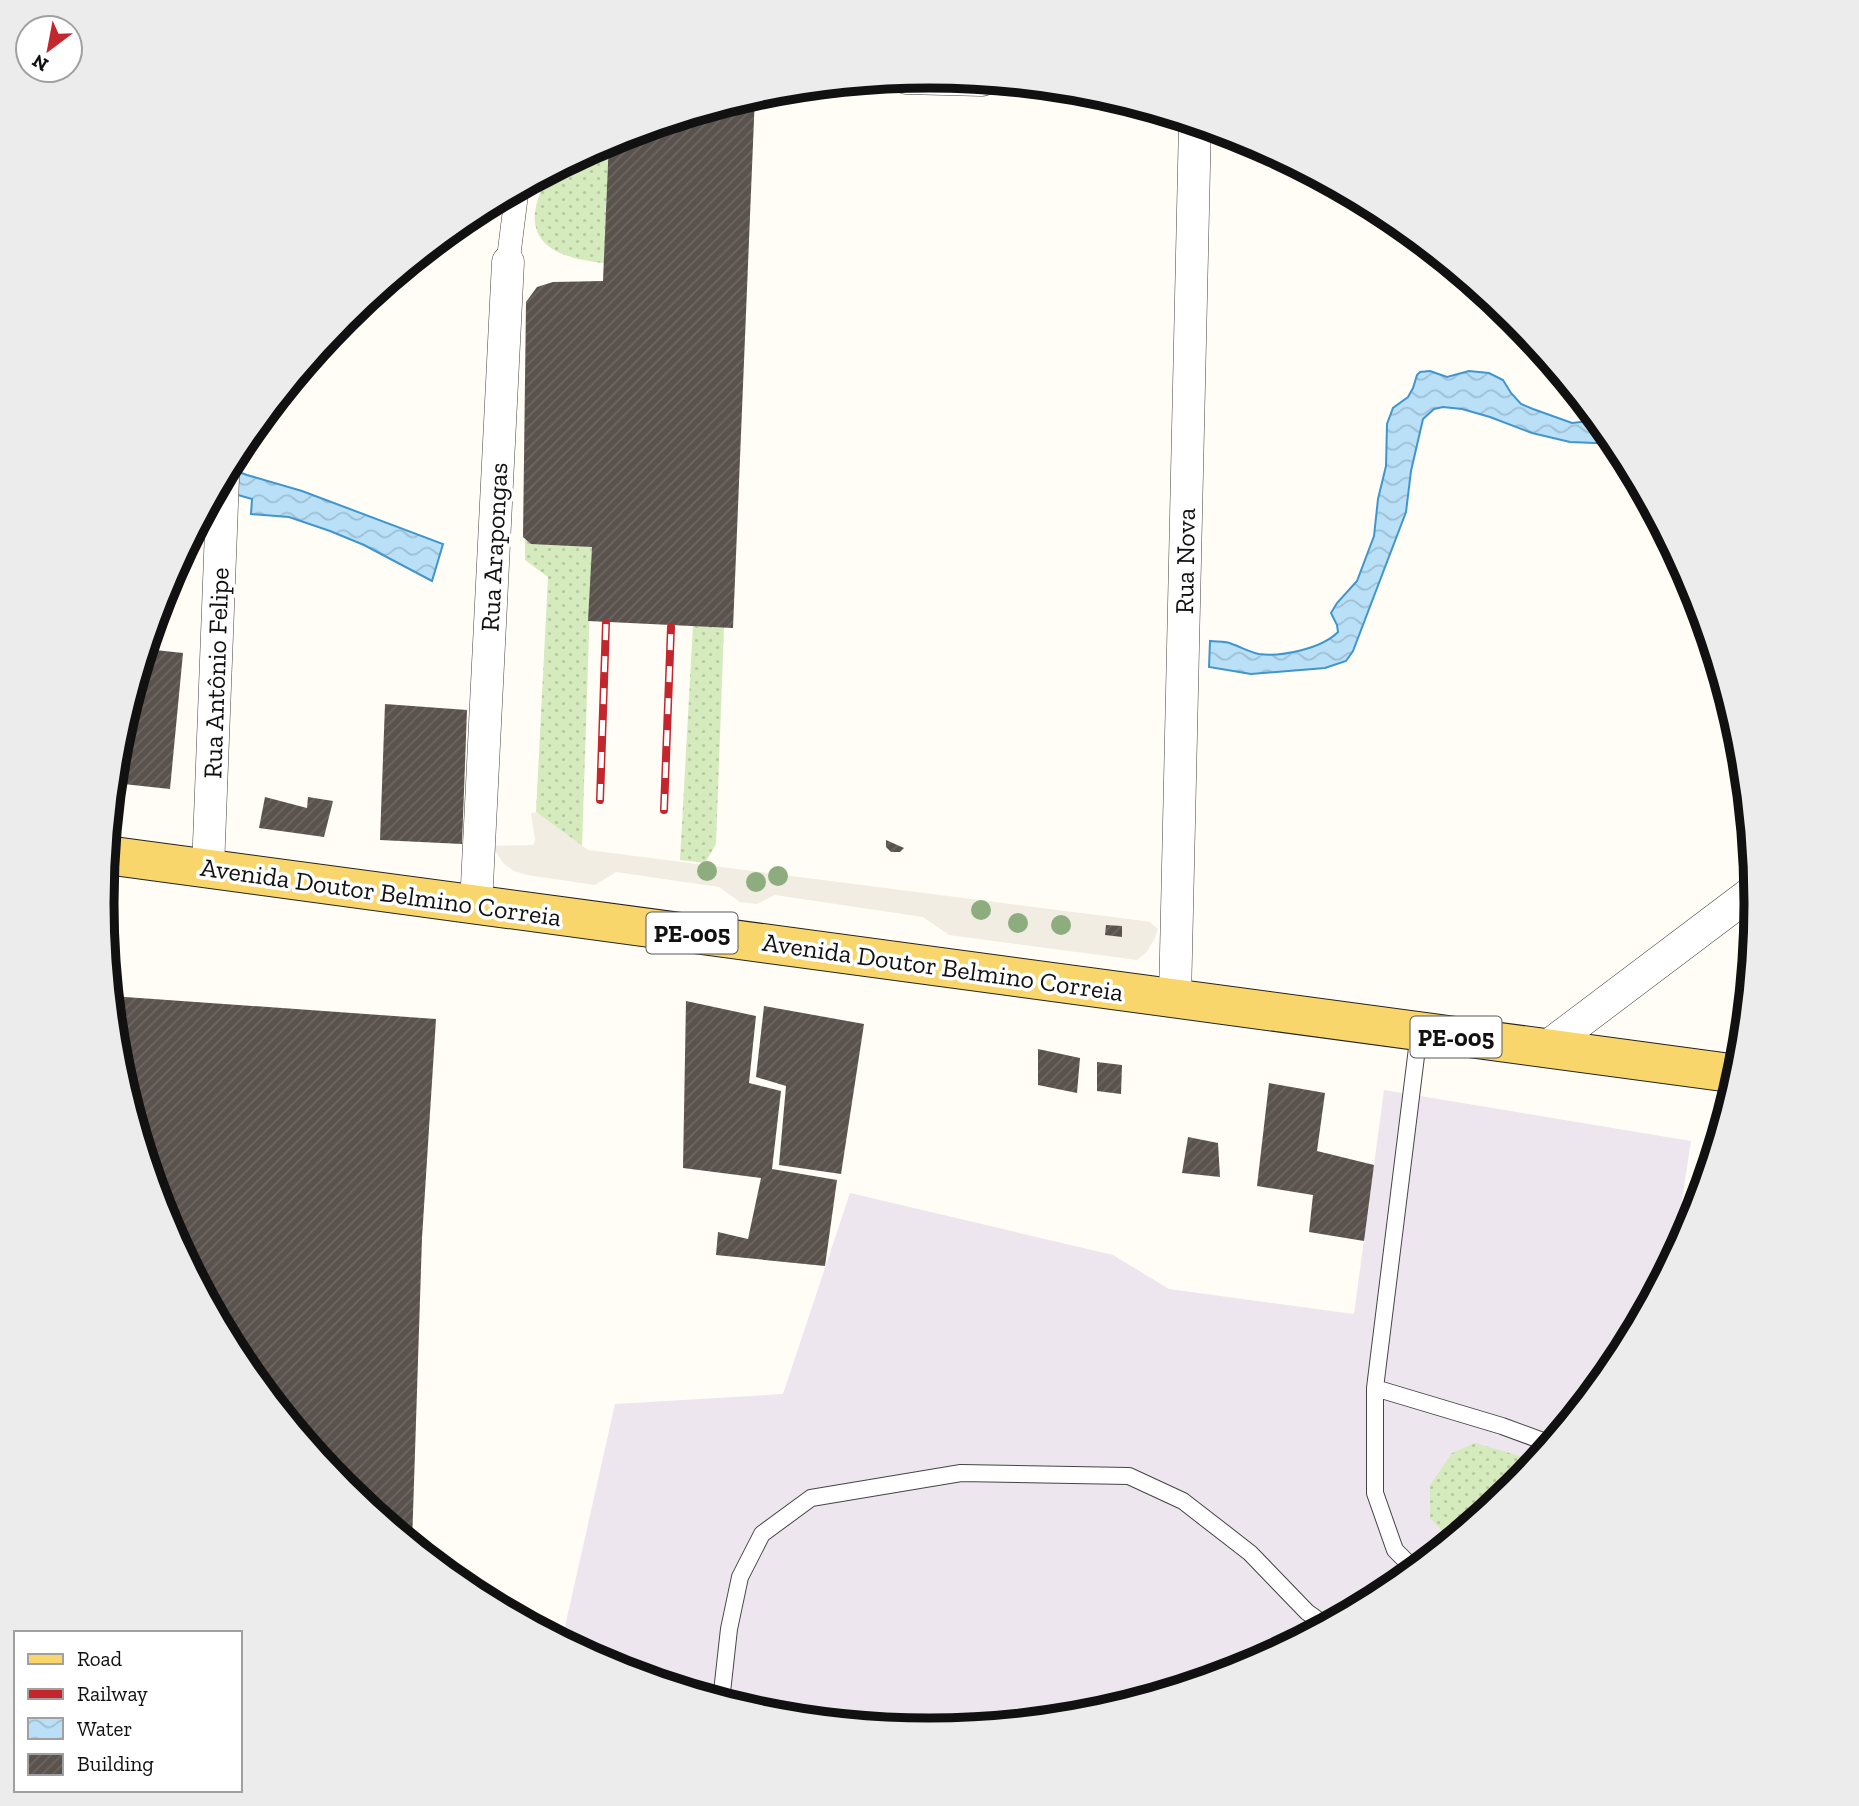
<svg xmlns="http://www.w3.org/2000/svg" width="1859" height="1806" font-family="'Zilla Slab',serif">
<defs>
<pattern id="grass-dots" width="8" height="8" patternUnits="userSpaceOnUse" patternTransform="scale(1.75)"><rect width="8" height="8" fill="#d5ebbd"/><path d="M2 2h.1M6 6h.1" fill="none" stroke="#b6c8a1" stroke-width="1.8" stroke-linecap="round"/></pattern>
<pattern id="water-waves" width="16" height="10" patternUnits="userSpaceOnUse" patternTransform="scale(1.75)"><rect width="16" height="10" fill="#b9e0f7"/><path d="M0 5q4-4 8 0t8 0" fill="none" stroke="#9ebfd3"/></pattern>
<pattern id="building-hatch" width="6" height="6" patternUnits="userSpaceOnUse" patternTransform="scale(1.75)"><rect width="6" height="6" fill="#5a524d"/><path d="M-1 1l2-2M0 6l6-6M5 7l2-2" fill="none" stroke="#6d6662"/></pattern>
</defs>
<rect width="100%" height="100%" fill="#fffdf5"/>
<path fill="#eee6ef" d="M1384 1090 1691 1141 1673 1259 1618 1363 1515 1489 1389 1591 1246 1668 1091 1715 929 1731 768 1715 612 1668 562 1640 615 1404 783 1394 850 1193 1113 1255 1169 1289 1354 1314Z"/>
<path fill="url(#grass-dots)" d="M609 140 604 263C563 259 521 246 539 196 542 188 544 177 551 171 554 168 561 166 565 164 580 156 594 148 609 140Z
M525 536 592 542 582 846 536 812 548 577 525 560Z
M693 625 724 627 716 844 705 863 680 860Z
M1475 1443 1537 1461 1515 1489 1453 1539 1449 1538 1430 1518V1485L1452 1453Z"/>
<path fill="#f1ede2" d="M536 812 588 850 1144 921 1150 922 1158 929 1155 938 1147 952 1137 960 949 935 923 917 775 895 757 904 740 902 719 887 616 872 595 885 527 875 514 871 504 864 492 846 533 845 535 840 531 813Z"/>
<path fill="url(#water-waves)" stroke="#3f96cf" stroke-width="2" d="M1430 371 1447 377 1469 371 1489 373 1503 380 1511 393 1521 404 1533 409 1572 423 1598 420 1618 444 1570 442 1532 433 1490 417 1462 409 1443 407 1434 409 1423 419 1411 471 1406 512 1353 651 1346 661 1325 668 1251 674 1209 667 1210 641C1218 642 1226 641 1232 644 1241 647 1249 652 1259 654 1281 657 1321 649 1338 632L1337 625 1331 613 1337 603 1357 581 1374 536 1378 499 1386 466 1387 424 1393 408 1408 397 1413 388 1417 375 1420 372Z
M228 468 247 475 302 491 443 544 432 581 364 545 330 531 289 517 251 514 252 499 217 489Z"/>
<path fill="url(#building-hatch)" d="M755 95 733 628 588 621 592 547 531 544 523 537 526 302 537 287 553 282 603 281 609 140Z
M146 649 183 653 170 789 114 783 118 741Z
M385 704 467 710 462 844 380 840Z
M265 797 307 808 308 797 333 801 324 837 259 828Z
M886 840 904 848 900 852H891L886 847Z
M1106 925 1122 926V937L1105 935Z
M111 996 436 1019 422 1238 412 1544 344 1488 241 1363 165 1219 118 1064Z
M686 1001 756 1016 749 1083 781 1091 772 1169 837 1180 825 1266 716 1255 718 1232 748 1239 761 1178 683 1168Z
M764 1006 864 1024 841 1174 779 1165 786 1086 756 1077Z
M1038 1049 1080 1058 1077 1093 1038 1085Z
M1097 1062 1122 1065 1121 1094 1097 1091Z
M1269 1083 1325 1093 1317 1151 1374 1165 1364 1241 1309 1232 1313 1195 1257 1186Z
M1188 1137 1218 1143 1220 1177 1182 1173Z"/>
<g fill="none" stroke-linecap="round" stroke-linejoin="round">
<g stroke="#444" stroke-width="18">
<path id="service" d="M1375 1388 1502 1426 1551 1444
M1415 1570 1395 1550 1375 1493V1388L1419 1032
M721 1701 729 1629 740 1577 762 1534 811 1498 961 1473 1129 1476 1183 1501 1250 1553 1307 1612 1325 1625"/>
</g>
<g stroke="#444" stroke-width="24">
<path id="pedestrian" d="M508 262 517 190"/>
</g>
<g stroke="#444" stroke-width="33">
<path id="minor" d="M906 78 982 80
M208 869 223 478
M476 905 508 262
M1175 998 1195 123
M1544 1049 1756 889"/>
</g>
<g stroke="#222" stroke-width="40">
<path id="primary" d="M106 855 1738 1074"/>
</g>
<use href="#service" stroke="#fff" stroke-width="16"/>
<use href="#pedestrian" stroke="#fff" stroke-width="23"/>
<use href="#minor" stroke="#fff" stroke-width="32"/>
<use href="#primary" stroke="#f9d66b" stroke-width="38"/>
<g stroke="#c4262e" stroke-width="8">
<path id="rail" d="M600 800 606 623
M664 810 671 627"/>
</g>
<use href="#rail" stroke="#fff" stroke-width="5" stroke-dasharray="16" stroke-linecap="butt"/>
</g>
<g fill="#8dad7f">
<circle cx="707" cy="871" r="10"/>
<circle cx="778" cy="876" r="10"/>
<circle cx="756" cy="882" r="10"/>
<circle cx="981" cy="910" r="10"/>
<circle cx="1018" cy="923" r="10"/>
<circle cx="1061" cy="925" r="10"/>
</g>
<g text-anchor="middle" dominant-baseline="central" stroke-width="7" stroke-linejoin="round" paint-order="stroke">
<g fill="#fff" stroke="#585858" stroke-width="2">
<rect x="646.5" y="912.5" width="91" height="41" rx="5"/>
<rect x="1410.5" y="1016.5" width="91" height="41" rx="5"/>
</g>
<g font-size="24" font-weight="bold" fill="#111">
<text x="692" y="933">PE-005</text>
<text x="1456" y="1037">PE-005</text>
</g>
<g font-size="26" fill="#111" stroke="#fff">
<text transform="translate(494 547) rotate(-87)">Rua Arapongas</text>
<text transform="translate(1185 561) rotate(-89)">Rua Nova</text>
<text transform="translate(216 673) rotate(-88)">Rua Antônio Felipe</text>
<text transform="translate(381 892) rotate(8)">Avenida Doutor Belmino Correia</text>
<text transform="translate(943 967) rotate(8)">Avenida Doutor Belmino Correia</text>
</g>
</g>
<path d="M0 0H1859V1806H0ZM114 903a815 815 0 1 1 1630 0a815 815 0 1 1-1630 0Z" fill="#ececec" fill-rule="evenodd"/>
<path fill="none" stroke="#111" stroke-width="9" d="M114 903a815 815 0 1 1 1630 0a815 815 0 1 1-1630 0Z"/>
<rect x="14" y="1631" width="228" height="161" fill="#ffffff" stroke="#a0a0a0" stroke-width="2"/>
<rect x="28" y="1654" width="35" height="10" fill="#f9d66b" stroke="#a0a0a0" stroke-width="2"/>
<text x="77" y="1666" font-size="21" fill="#111111">Road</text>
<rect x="28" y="1689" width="35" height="10" fill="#c4262e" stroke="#a0a0a0" stroke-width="2"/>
<text x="77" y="1701" font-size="21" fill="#111111">Railway</text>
<rect x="28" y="1718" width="35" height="21" fill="url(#water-waves)" stroke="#a0a0a0" stroke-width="2"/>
<text x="77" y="1736" font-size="21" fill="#111111">Water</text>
<rect x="28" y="1754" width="35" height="21" fill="url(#building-hatch)" stroke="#a0a0a0" stroke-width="2"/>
<text x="77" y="1771" font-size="21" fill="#111111">Building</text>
<g transform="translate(49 49) rotate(212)"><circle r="33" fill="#ffffff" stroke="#a0a0a0" stroke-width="2"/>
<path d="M0-5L12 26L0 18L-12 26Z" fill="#c4262e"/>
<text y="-10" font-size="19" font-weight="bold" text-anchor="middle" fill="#111111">N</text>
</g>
</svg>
